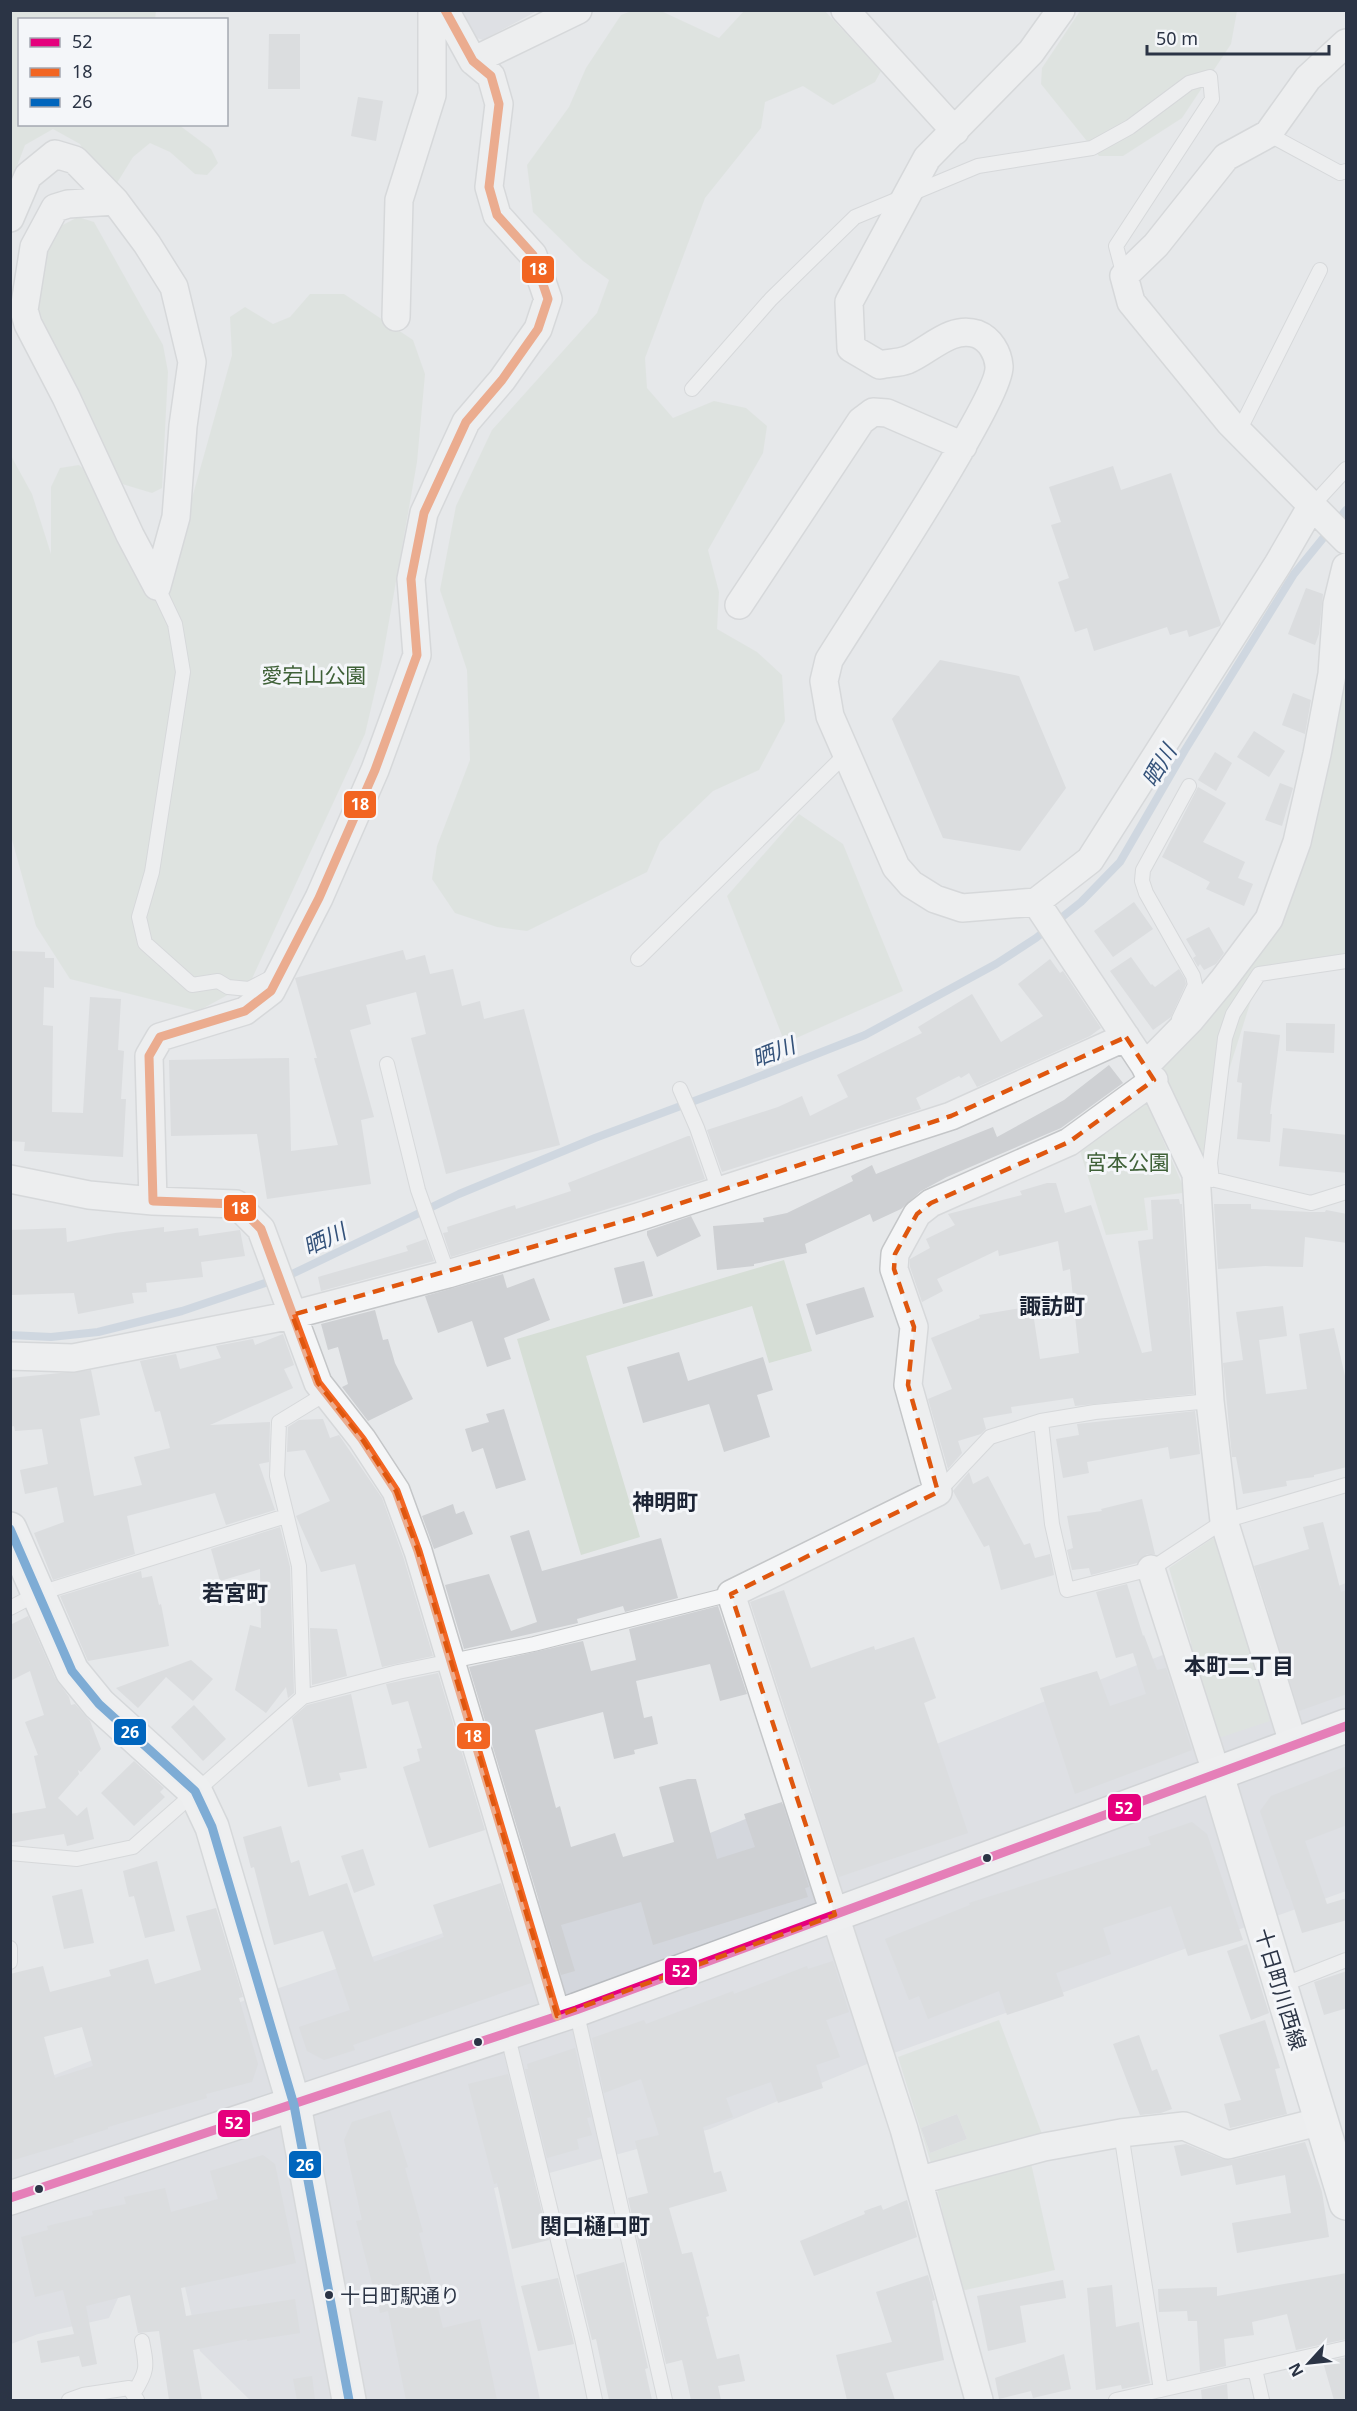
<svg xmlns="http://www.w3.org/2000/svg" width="1357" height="2411" font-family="'Noto Sans','Noto Sans JP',sans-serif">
<rect width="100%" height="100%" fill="#e6e8ea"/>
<path fill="#d4d7dd" d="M455 11H537L483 40 466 34Z
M1346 1583V1891L891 2054 710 2129 494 2188 540 2400H250L200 2351 182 2274 126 2280 109 2318 38 2334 11 2344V2092L261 1994 524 1906Z"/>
<path fill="#d6ded6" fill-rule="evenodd" d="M634 10 661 11 719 38 744 11H825L881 71 875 82 833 105 803 86 765 102 761 128 705 198 645 358 647 388 673 418 714 401 746 408 767 426 763 453 708 550 719 592 717 629 757 652 782 675 785 721 759 770 713 791 660 842 647 872 527 931 497 927 455 913 432 879 437 846 470 760 467 670 440 590 456 506 492 430 597 313 609 280 583 261 533 212 527 165 569 107 586 68 621 15Z
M11 11H156L155 19 20 20V124L179 125 211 149 218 163 207 175 195 174 170 152 150 143 133 157 112 191 101 186 80 144 53 129 25 145 11 182Z
M1080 11H1237L1231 44 1182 118 1123 156H1099L1041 84 1042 68Z
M78 217 94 222 163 345 168 372 162 488 152 493 119 483 31 310 44 245 57 228Z
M310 294H344L413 340 425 374 417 462 382 661 365 734 250 983 198 1011 70 979 36 926 11 836 10 454 32 494 51 554V487L60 468 79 465 129 511 141 550 173 566 232 355 230 317 245 307 273 324 290 317Z
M1346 567V956L1259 975 1196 1174 1154 1080 1191 1019 1269 919Z
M799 814 843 844 903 991 785 1043 727 896Z
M1146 1101 1183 1186 1182 1193 1144 1198 1148 1230 1106 1235 1080 1151Z
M784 1260 812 1351 769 1363 752 1306 586 1356 640 1537 581 1555 517 1339Z
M1216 1536 1270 1721 1219 1738 1169 1568Z
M999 2020 1042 2134 931 2163 898 2057ZM957 2114 967 2139 930 2153 921 2128Z
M1031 2163 1055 2270 961 2291 936 2184Z"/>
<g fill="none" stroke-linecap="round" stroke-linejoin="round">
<path stroke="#b4c4d5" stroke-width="8" d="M10 1335 51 1337 98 1332 182 1311 292 1274 459 1194 595 1138 745 1082 865 1035 996 964 1036 938 1081 902 1120 862 1185 750 1294 574 1346 510"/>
</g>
<path fill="#ced0d3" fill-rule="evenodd" d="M269 34H300V89H268Z
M358 97 383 101 376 141 351 136Z
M1113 466 1121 490 1171 473 1221 624 1220 626 1189 637 1187 630 1170 635 1167 627 1094 651 1087 628 1075 632 1058 582 1069 578 1051 525 1061 522 1049 487Z
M1306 588 1323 594 1319 634 1315 645 1288 634Z
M940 660 1019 676 1066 788 1020 851 943 838 892 719Z
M1293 693 1311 700 1305 734 1282 725Z
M1254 731 1285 751 1269 777 1237 757Z
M1215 752 1232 763 1216 791 1198 780Z
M1280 783 1293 788 1282 826 1265 820Z
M1198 787 1226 803 1203 842 1245 862 1238 878 1253 884 1244 906 1206 889 1210 882 1162 857Z
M1134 902 1153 929 1113 957 1094 931Z
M1209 927 1224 953 1216 964 1204 970 1200 964 1198 967 1193 958 1196 956 1186 939Z
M403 950 406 960 425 955 430 974 453 969 462 1006 480 1001 484 1019 524 1009 560 1145 446 1174 411 1038 426 1034 416 992 366 1005 371 1024 350 1030 374 1117 361 1120 371 1184 267 1199 257 1134 171 1136 169 1060 289 1058 291 1151 338 1145 314 1058H317L295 978Z
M10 951 45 952V958H54V988L44 987 43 1025 53 1026 52 1112 83 1113 90 997 121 999 118 1050 124 1051 121 1099H126L123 1157 24 1151 25 1142 10 1141Z
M1131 957 1151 985 1152 984 1155 987 1179 969 1185 979 1186 984 1171 1017 1153 1030 1110 971Z
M1050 959 1060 973 1063 971 1101 1028 1090 1036 977 1087 969 1073 961 1078 959 1076 916 1098 921 1109 722 1172 707 1130 778 1107 802 1096 810 1116 848 1097 837 1075 922 1033 918 1027 972 994 1001 1042 1043 1016 1018 984Z
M1286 1023 1335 1024 1334 1053 1286 1051Z
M1244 1031 1280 1035 1270 1114H1272L1270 1142 1237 1139 1242 1083 1237 1082Z
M1109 1065 1123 1083 1061 1128 947 1177 921 1191 901 1209 873 1222 870 1214 805 1244 807 1253 754 1264V1266L717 1270 713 1226 764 1222 763 1218 787 1213 853 1181 851 1176 872 1165 876 1174 993 1127 997 1137 1064 1100Z
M1283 1128 1347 1135V1173L1279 1166Z
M688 1136H690L705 1179 451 1257 443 1233 448 1232 447 1227 515 1205 516 1209 571 1191 568 1183Z
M1047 1183H1056L1065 1213 1091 1205 1142 1353 1152 1351 1138 1241 1153 1239 1151 1200 1179 1199 1180 1204H1182L1194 1394 1075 1406 1073 1398 1011 1407 1012 1413 983 1418 986 1429 981 1434 958 1441 962 1453 948 1469 928 1399 952 1389 931 1338 980 1318 979 1315 1032 1306 1040 1359 1079 1353 1070 1269 1063 1271 1058 1241 999 1256 998 1250 937 1279 943 1291 922 1302 910 1267V1259L930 1248 926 1239 955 1225 948 1214 1022 1195 1020 1191Z
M1214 1204H1251V1209L1310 1212H1325L1326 1210 1347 1214V1243L1305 1237 1303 1267 1265 1266 1218 1269Z
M691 1216 701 1236 657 1257 647 1235V1231Z
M164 1227V1232L198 1228 199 1236 240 1230 245 1256 201 1262 203 1277 146 1283 147 1292 132 1293 134 1303 78 1314 74 1293 10 1295V1230L66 1228 67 1242 115 1233Z
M426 1239 434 1261 321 1291 318 1277 408 1251 406 1246Z
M644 1261 653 1296 623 1304 614 1268Z
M503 1274 507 1288 534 1278 550 1320 504 1338 511 1359 487 1367 472 1321 438 1333 425 1296Z
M864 1287 874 1317 816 1335 806 1304Z
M1283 1306 1287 1336 1259 1340 1266 1394 1307 1389 1299 1334 1334 1328 1347 1385V1467L1314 1475V1477L1286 1481 1287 1486 1243 1494 1236 1457H1232L1223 1363 1243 1360 1236 1312Z
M375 1310 383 1340 388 1339 395 1363 413 1399 368 1421 342 1387 348 1384 338 1347 328 1350 321 1324Z
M283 1334 294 1365 284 1369 293 1388 210 1425 270 1422 269 1462 259 1464 275 1510 226 1525 215 1493 127 1516 135 1554 53 1580 34 1533 64 1522 57 1487 25 1494 20 1470 48 1464 42 1429 15 1431 14 1426 10 1427V1378L91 1370 100 1415 80 1419 94 1496 142 1485 134 1457 170 1448 160 1411 155 1412 140 1361 176 1354 180 1369 221 1358 216 1346 253 1339 255 1345Z
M679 1352 688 1381 763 1357 773 1390 757 1395 770 1437 724 1452 709 1404 643 1423 627 1367Z
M504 1409 526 1480 496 1489 483 1448 472 1452 465 1429 489 1422 486 1414Z
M1195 1411 1200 1454 1170 1459 1168 1447 1087 1462 1089 1473 1063 1478 1056 1439 1079 1435 1077 1424Z
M323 1419 330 1438 339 1435 382 1498 403 1556 433 1656 382 1667 355 1564 321 1572 296 1516 330 1501 305 1450 287 1452 288 1427 299 1420Z
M969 1472 973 1484 988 1476 1024 1545 1030 1543 1035 1558 1050 1554 1054 1575 1001 1590 989 1545 984 1547 953 1491Z
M1142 1499 1155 1554H1147L1137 1563 1091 1575 1089 1568 1072 1570 1067 1550 1073 1548 1067 1516 1102 1511 1101 1509Z
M453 1504 456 1514 464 1511 473 1534 434 1549 422 1516Z
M1323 1522 1341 1592 1347 1590V1694L1299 1711 1254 1566 1309 1549 1303 1527Z
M280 1527 290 1567 294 1693 288 1698 286 1687 266 1713 235 1690 250 1625 261 1628 260 1569 220 1581 211 1549Z
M529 1530 542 1571 661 1538 678 1598 625 1612 623 1606 577 1619 578 1623 464 1649 445 1585 489 1574 511 1631 537 1622 510 1536Z
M141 1571 142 1578 152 1576 159 1605 161 1604 169 1646 88 1661 60 1596Z
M1127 1584 1143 1636 1144 1635 1157 1670 1166 1668 1192 1750 1075 1794 1040 1688 1097 1671 1110 1706 1146 1694 1133 1653 1116 1658 1096 1592Z
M784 1590 811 1668 874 1646 875 1650 914 1637 936 1698 924 1703 968 1833 839 1877 750 1602Z
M718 1606 747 1694 720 1701 710 1664 636 1681 644 1718 652 1716 658 1744 634 1750 635 1754 614 1759 603 1712 535 1730 556 1808 560 1806 571 1847 615 1833 623 1857 674 1842 659 1787 688 1779H696L717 1859 755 1847 744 1814 782 1802 809 1887 805 1888 808 1897 653 1945 641 1902 561 1925 575 1971 561 1975 469 1667 583 1641 591 1671 636 1660 629 1629Z
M28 1616 55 1678 69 1697 71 1705 75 1704 90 1721 101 1749 81 1772 78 1770 79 1774 58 1798 77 1816 87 1807 94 1839 67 1846 64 1834 10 1843V1814L46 1808 34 1756 38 1755 25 1722 44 1715 30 1671 10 1681V1625Z
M310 1628 337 1629 347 1676 312 1685Z
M191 1660 213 1679 193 1701 166 1677 138 1708 116 1688Z
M438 1673 485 1830 429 1848 403 1767 420 1761 417 1749 422 1748 408 1701 392 1705 386 1684Z
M351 1694 367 1768 339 1773 341 1780 308 1787 292 1718 307 1705Z
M194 1705 226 1739 203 1761 171 1727Z
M134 1761 164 1788 160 1792 165 1797 134 1826 101 1793Z
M1347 1766V1825L1305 1841 1327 1904 1347 1898V1920L1302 1933 1288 1889H1287L1260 1811 1271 1796Z
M1192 1822 1207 1834 1243 1940 1188 1956 1171 1906 1103 1928 1111 1954 1056 1973 1064 1996 1007 2015 999 1991 928 2019 919 1996 909 2000 885 1939 970 1905 969 1903 1151 1845 1148 1837Z
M281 1826 291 1863 299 1860 309 1896 347 1883 374 1962 444 1937 433 1905 501 1883 531 1983 353 2045 355 2050 324 2060 307 2051 299 2027 350 2010 323 1931 274 1945 254 1867 251 1868 243 1837Z
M363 1849 375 1885 354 1893 341 1856Z
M157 1861 175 1931 145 1938 134 1896 129 1897 123 1871Z
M82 1889 94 1943 64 1949 52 1896Z
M216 1908 243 1997 239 1998 258 2064 252 2082 206 2094 207 2098 108 2127V2129L73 2140 74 2142 10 2161V1974L43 1966 50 1992 111 1976 109 1970 148 1959 155 1984 201 1970 186 1916ZM82 2027 93 2066 55 2078 44 2037Z
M1247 1944 1269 2013 1251 2020 1227 1951Z
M833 1961 849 2012 826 2020 840 2057 816 2065 823 2088 778 2103 771 2082 726 2098 733 2117 703 2127 714 2173 721 2171 727 2191 669 2208 682 2254 692 2252 709 2316 706 2317 717 2359 739 2354 745 2381 718 2386 721 2400H691L682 2360 666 2364 628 2198 648 2193 635 2141 659 2135 641 2079 604 2093 592 2038 644 2020 646 2024 733 1991 734 1994 807 1966 808 1969Z
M1347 1971V2008L1324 2015 1314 1982Z
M1265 2020 1280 2068 1275 2069 1287 2114 1230 2128 1224 2104 1241 2100 1219 2035Z
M1139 2035 1152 2071 1157 2069 1172 2109 1161 2113 1140 2115 1113 2044Z
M575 2048 591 2117 587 2118 592 2135 577 2139 579 2149 547 2158 525 2069H528L527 2064Z
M508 2074 549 2240 512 2249 497 2183 494 2184 468 2084Z
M390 2110 408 2167 405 2168 423 2232 419 2233 443 2328 480 2319 497 2400H406L388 2311 380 2313 356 2221 362 2220 344 2140 352 2122Z
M957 2114 967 2139 930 2153 921 2128Z
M1305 2142 1322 2192 1329 2237 1237 2253 1232 2223 1291 2213 1285 2175 1236 2185 1232 2165 1181 2176 1174 2146 1186 2144 1222 2159 1231 2160Z
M263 2155 275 2164 296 2263 181 2288 186 2316 295 2299 300 2333 247 2341V2339L193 2350 202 2400H169L159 2331 138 2333 130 2295 86 2306 97 2364 82 2367 79 2356 41 2363 37 2341 74 2334 63 2290 35 2297 21 2237 48 2230 47 2226 93 2215 92 2211 126 2204 124 2197 165 2188 171 2212 218 2199 210 2171Z
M907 2200 917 2237 814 2276 800 2241 865 2214 864 2211 881 2205 883 2210Z
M624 2262 648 2368 645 2369 652 2400H609L596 2339 592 2340 576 2275Z
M1347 2273V2339L1296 2350 1287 2314 1252 2322 1254 2335 1224 2339 1226 2366 1200 2372 1197 2321H1188L1187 2311 1159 2312 1158 2289 1217 2287V2296Z
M928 2275 935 2300 932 2301 944 2360 886 2373 895 2400H847L836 2355 892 2342 876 2292Z
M558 2278 574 2344 538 2351 521 2286Z
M1063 2280 1066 2298 1020 2306 1026 2342 988 2351 977 2296Z
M1112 2285 1116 2327 1139 2322 1150 2383 1122 2389 1121 2385 1096 2390 1087 2288Z
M1064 2354 1071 2389 1033 2398 1031 2391 999 2399 995 2378Z
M1347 2357V2400H1334L1323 2362Z
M312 2376 315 2400H297L293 2379Z
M1227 2384 1228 2400H1202L1201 2390Z"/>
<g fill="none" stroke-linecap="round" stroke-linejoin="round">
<g stroke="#c4c6c8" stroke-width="16">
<path id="lane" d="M1268 134 1340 173 1346 171
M692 389 771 299 855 217 978 166 1092 148 1130 127 1189 83 1210 77 1212 99 1116 246 1124 276
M1238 433 1320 270
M1311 507 1346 469
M157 586 175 624 183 672 152 872 139 917 145 943 192 985 218 981 228 987 249 989 274 976
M638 959 846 754
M1179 1019 1195 985 1193 976 1146 893 1142 881 1143 870 1189 786
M387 1064 418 1190 448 1274
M680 1089 697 1128 719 1191
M1203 1177 1311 1203 1346 1192
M1212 1180 1210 1163 1225 1038 1233 1014 1259 974 1346 961
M1041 1421 1052 1524 1067 1590 1151 1569 1224 1521 1346 1485
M938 1492 990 1437 1041 1421 1095 1412 1210 1401
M10 1608 37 1594 286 1516
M303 1697 299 1566 277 1476 279 1422 325 1394
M10 1853 77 1859 133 1847 303 1697 398 1672 534 1644 731 1594
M10 1948V1962
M1280 1986 1346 1960
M576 2010 665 2400
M507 2033 582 2338 595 2400
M1121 2133 1161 2390
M1255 2369 1262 2400
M133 2394C148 2371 147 2367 142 2341
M69 2400 83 2395 129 2388 137 2400
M1116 2400 1346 2348"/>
</g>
<g stroke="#c4c6c8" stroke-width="30">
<path id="street" d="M445 10 473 61 491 76 499 104 489 187 497 215 533 255 548 299 538 329 502 380 466 422 424 513 411 579 417 655 375 770 319 898 271 991 245 1011 160 1037 149 1056 153 1201 236 1204 261 1229 318 1383 362 1439 396 1491 418 1551 557 2016
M845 10 955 131
M1061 10 1031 52 927 158 849 302 851 348 880 365C888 363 899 363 907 360 929 351 951 325 977 334 990 339 998 353 999 366 1002 397 854 619 829 660L824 681 830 716 896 867 911 884 935 899 962 908 1036 902 1090 860 1278 564 1311 507
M1346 43 1308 78 1268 134 1226 157 1156 245 1124 276 1131 302 1230 423 1346 540
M473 61 578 10
M115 201 68 204 55 208 34 247 24 310 28 324 66 397 130 535 157 586
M10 218 28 176 55 154 75 160 115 201 147 244 174 287 192 362 183 426 176 517 157 586
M396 317 399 200 432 95V10
M739 605 861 421 873 412 887 413 963 446
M1036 902 1145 1066 1196 1174 1210 1401 1224 1521 1294 1746
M1145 1066 1191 1019 1224 979 1269 919 1297 842 1317 754 1332 674 1337 604 1346 567
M10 1179 89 1195 153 1201
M10 1356 73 1358 292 1315 448 1274 638 1217 951 1116 1126 1037
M1151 1569 1217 1775
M920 2180 1044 2147 1121 2133 1184 2126 1228 2145 1322 2121
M979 2400 904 2129 731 1594 938 1492 908 1385 914 1327 894 1269 895 1254 917 1214 931 1203 1069 1142 1154 1080"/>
</g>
<g stroke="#c4c6c8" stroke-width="36">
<path id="secondary" d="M294 2105 349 2400"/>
</g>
<g stroke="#c2c5c8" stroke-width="36">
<path id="primary" d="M10 1529 72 1671 99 1704 195 1791 212 1827 294 2105
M1217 1775 1346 2203"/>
</g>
<g stroke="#b8bbbf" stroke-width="36">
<path id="highway" d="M10 2198 576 2010 1346 1726"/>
</g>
<use href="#lane" stroke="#f5f6f7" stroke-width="14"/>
<use href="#street" stroke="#f5f6f7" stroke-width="27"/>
<use href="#secondary" stroke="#f8f8f8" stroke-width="33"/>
<use href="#primary" stroke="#f8f8f8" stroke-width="33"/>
<use href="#highway" stroke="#f8f8f8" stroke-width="33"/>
<g stroke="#f4f6f9" stroke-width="14">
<path id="bus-1" d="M10 2198 576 2010 1346 1726"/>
</g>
<g stroke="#f4f6f9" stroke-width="14">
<path id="bus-2" d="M445 10 473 61 491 76 499 104 489 187 497 215 533 255 548 299 538 329 502 380 466 422 424 513 411 579 417 655 375 770 319 898 271 991 245 1011 160 1037 149 1056 153 1201 236 1204 261 1229 318 1383 362 1439 396 1491 418 1551 557 2016"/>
</g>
<g stroke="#f4f6f9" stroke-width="14">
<path id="bus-3" d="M10 1529 72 1671 99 1704 195 1791 212 1827 294 2105 349 2400"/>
</g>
<use href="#bus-1" stroke="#e5007d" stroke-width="9"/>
<use href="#bus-2" stroke="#f26522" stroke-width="9"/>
<use href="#bus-3" stroke="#0065bd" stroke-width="9"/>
</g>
<path d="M0 0H1357V2411H0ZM1126 1037 1154 1080 1069 1142 931 1203 917 1214 895 1254 894 1269 914 1327 908 1385 938 1492 731 1594 835 1915 557 2016 418 1551 396 1491 362 1439 318 1383 292 1315 638 1217 951 1116Z" fill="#e6e8ea" fill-opacity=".55" fill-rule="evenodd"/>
<path fill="none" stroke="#df570f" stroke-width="4.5" stroke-dasharray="12 8" stroke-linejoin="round" d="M1126 1037 1154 1080 1069 1142 931 1203 917 1214 895 1254 894 1269 914 1327 908 1385 938 1492 731 1594 835 1915 557 2016 418 1551 396 1491 362 1439 318 1383 292 1315 638 1217 951 1116Z"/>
<g fill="#2b3445" stroke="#f4f6f9" stroke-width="2">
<circle cx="987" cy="1858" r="5"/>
<circle cx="478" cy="2042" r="5"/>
<circle cx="39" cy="2189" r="5"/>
<circle cx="329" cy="2295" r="5"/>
</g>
<g text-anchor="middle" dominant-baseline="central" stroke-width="6" stroke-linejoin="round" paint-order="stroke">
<g font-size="20" fill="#2b3445" stroke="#f4f6f9" text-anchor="start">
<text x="340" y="2295">十日町駅通り</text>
</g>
<g font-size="21" fill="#3f6138" stroke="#f4f6f9">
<text x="314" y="675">愛宕山公園</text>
<text x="1128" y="1162">宮本公園</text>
</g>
<g font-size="21" fill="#2b3445" stroke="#f4f6f9">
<text transform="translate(1281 1989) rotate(73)">十日町川西線</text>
</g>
<g font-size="22" font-style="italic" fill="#34527a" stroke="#f4f6f9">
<text transform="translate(1158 765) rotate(-59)">晒川</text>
<text transform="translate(773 1051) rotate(-21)">晒川</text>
<text transform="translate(324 1238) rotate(-25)">晒川</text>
</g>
<g font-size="22" font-weight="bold" fill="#1d2536" stroke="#f4f6f9">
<text x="1052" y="1305">諏訪町</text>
<text x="665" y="1501">神明町</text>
<text x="235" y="1592">若宮町</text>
<text x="1239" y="1665">本町二丁目</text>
<text x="595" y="2225">関口樋口町</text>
</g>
</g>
<g stroke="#f4f6f9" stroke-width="2">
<rect x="521" y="255" width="34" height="29" rx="6" fill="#f26522"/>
<rect x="343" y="790" width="34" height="29" rx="6" fill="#f26522"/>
<rect x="223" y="1194" width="34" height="28" rx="6" fill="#f26522"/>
<rect x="113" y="1718" width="34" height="28" rx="6" fill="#0065bd"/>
<rect x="456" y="1722" width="35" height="28" rx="6" fill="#f26522"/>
<rect x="1107" y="1793" width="35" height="29" rx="6" fill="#e5007d"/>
<rect x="664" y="1957" width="34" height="29" rx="6" fill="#e5007d"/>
<rect x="217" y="2109" width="34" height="29" rx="6" fill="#e5007d"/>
<rect x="288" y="2150" width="34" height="29" rx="6" fill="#0065bd"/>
</g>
<g font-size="16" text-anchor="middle" font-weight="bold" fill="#fff">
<text x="538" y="275">18</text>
<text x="360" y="810">18</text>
<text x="240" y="1214">18</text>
<text x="130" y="1738">26</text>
<text x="473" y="1742">18</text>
<text x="1124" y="1814">52</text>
<text x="681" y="1977">52</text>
<text x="234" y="2129">52</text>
<text x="305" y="2171">26</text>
</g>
<rect width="1357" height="2411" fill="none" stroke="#2b3445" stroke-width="24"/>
<rect x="18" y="18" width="210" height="108" fill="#f4f6f9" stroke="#a4a8b1" stroke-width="1.5"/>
<rect x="30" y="38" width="30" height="9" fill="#e5007d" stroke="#a4a8b1" stroke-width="1.5"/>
<text x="72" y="48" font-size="18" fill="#2b3445">52</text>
<rect x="30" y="68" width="30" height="9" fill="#f26522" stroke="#a4a8b1" stroke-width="1.5"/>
<text x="72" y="78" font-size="18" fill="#2b3445">18</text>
<rect x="30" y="98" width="30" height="9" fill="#0065bd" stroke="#a4a8b1" stroke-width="1.5"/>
<text x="72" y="108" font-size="18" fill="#2b3445">26</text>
<g transform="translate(1309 2363) rotate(243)" stroke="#f4f6f9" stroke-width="4.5" paint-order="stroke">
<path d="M0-4.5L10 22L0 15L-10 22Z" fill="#2b3445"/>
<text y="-9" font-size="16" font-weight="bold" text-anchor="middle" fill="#2b3445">N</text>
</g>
<path d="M1147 45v9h182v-9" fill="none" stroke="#2b3445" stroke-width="3"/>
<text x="1156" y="45" font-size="18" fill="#2b3445" stroke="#f4f6f9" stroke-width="4.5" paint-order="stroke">50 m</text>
</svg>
